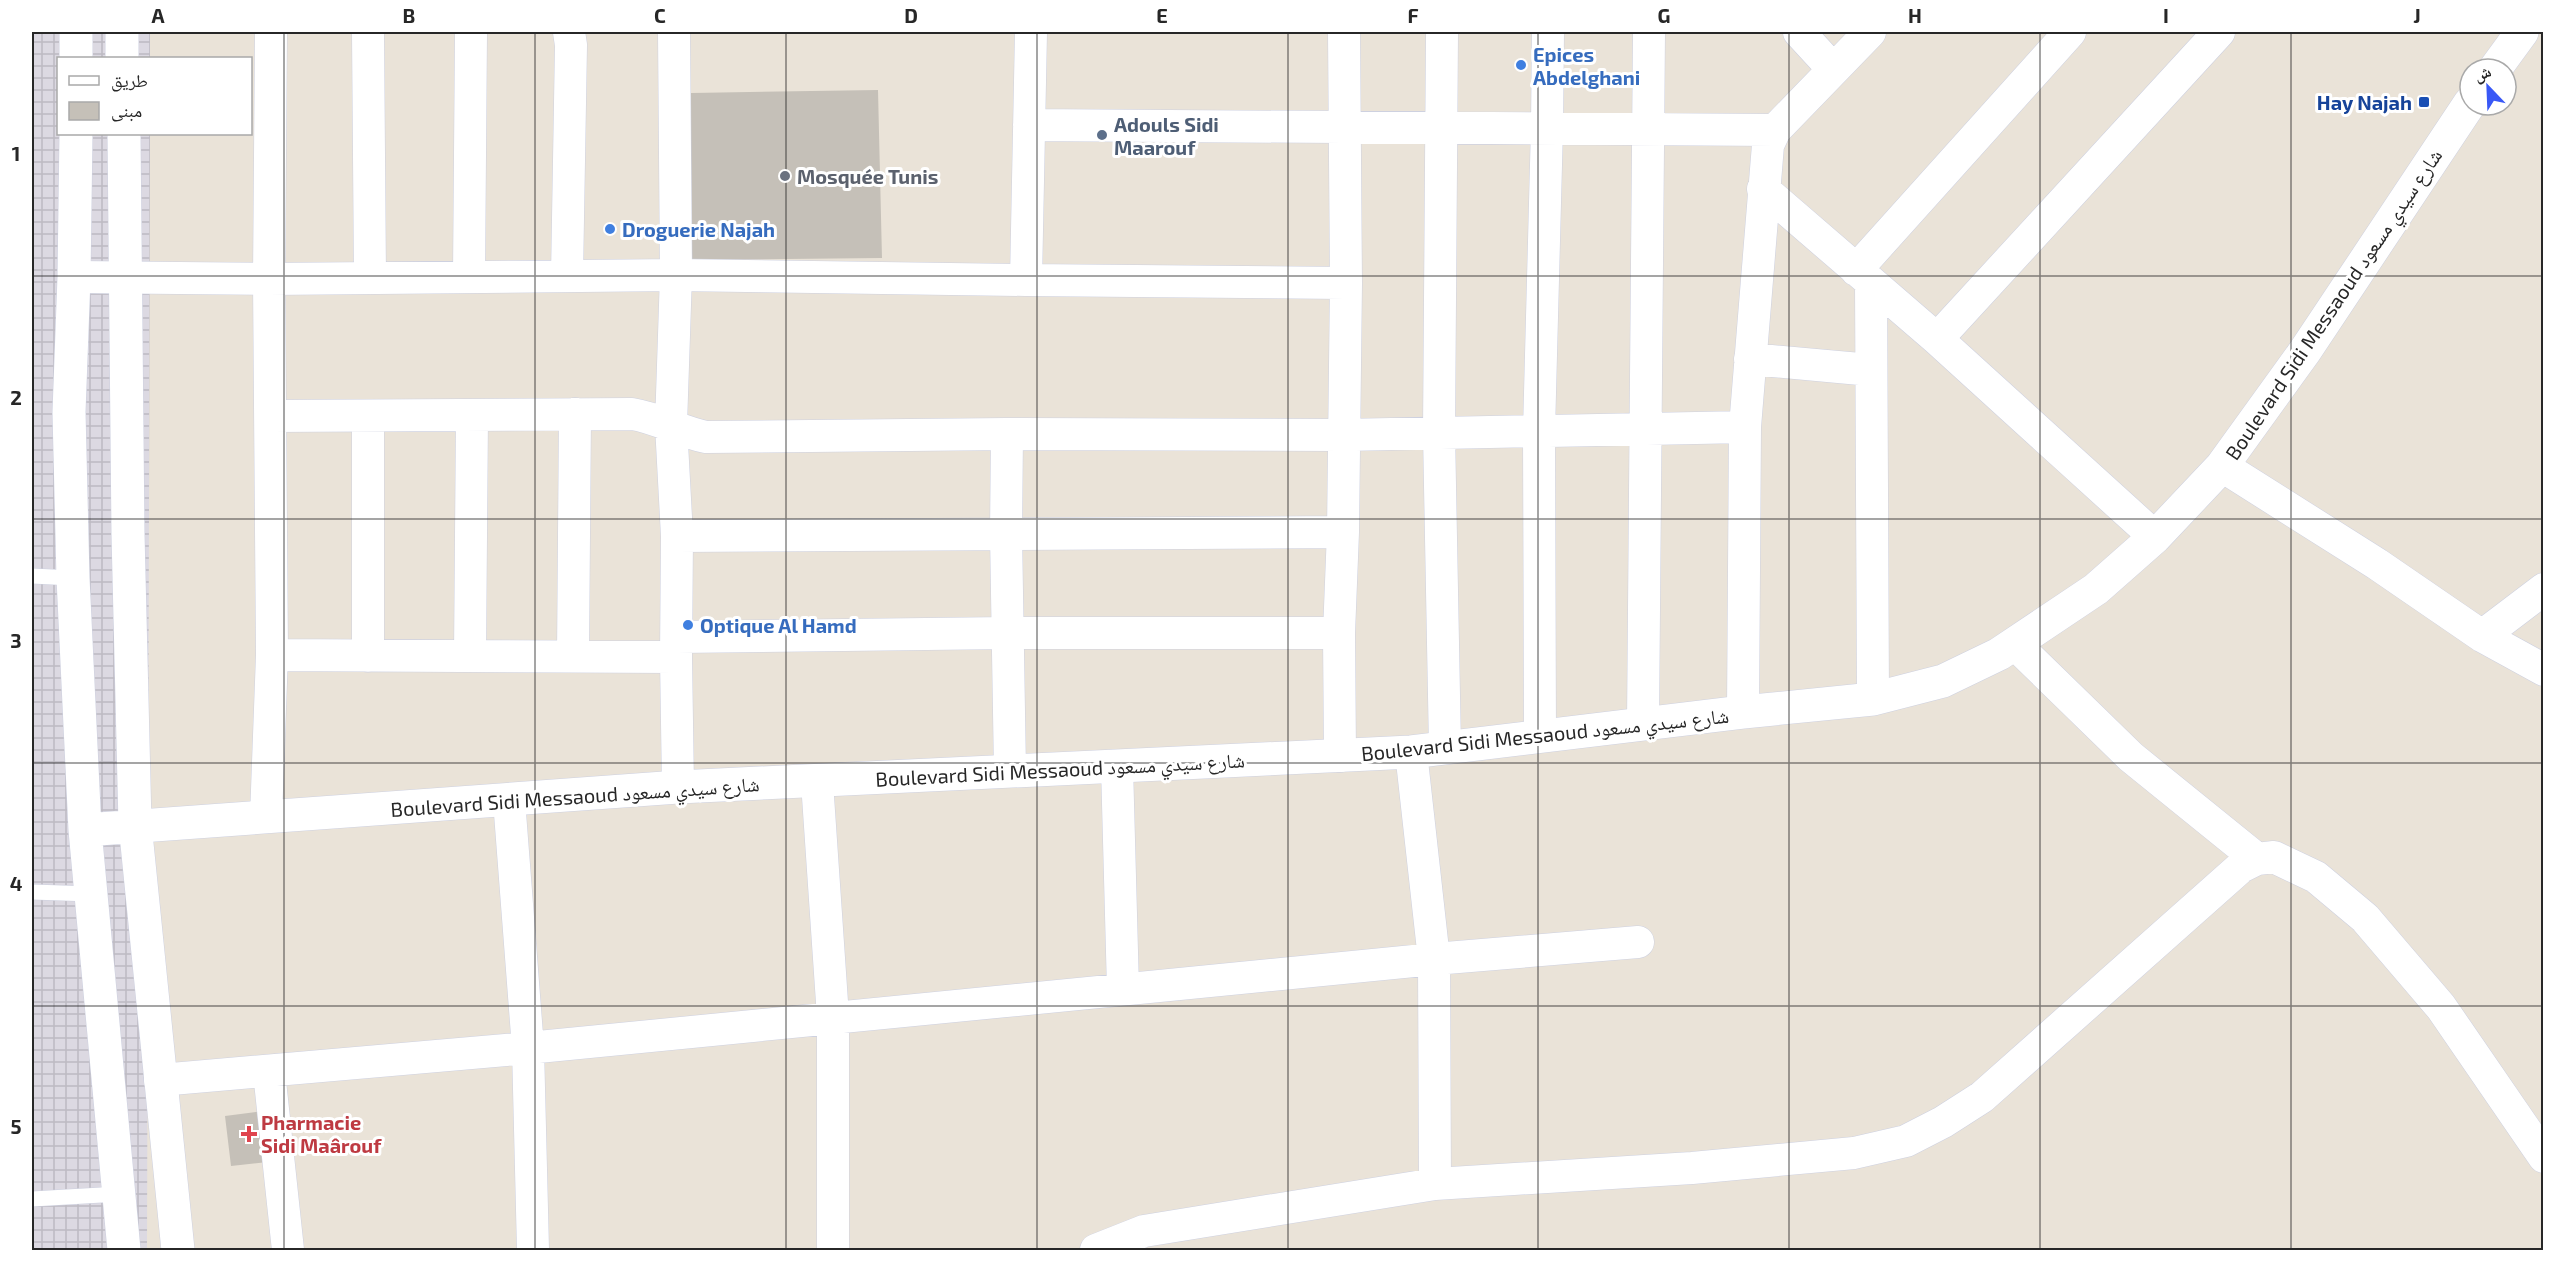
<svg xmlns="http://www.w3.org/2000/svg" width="2575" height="1282" font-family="'Exo 2','Noto Naskh Arabic',sans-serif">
<defs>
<pattern id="industrial-grid" width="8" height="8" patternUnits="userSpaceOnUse" patternTransform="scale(1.5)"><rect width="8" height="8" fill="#dcd9e2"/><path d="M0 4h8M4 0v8" fill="none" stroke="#bdbac2"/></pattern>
</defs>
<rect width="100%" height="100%" fill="#eae3d8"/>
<path fill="url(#industrial-grid)" d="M32 32H150V58H58V134H150L147 1250H32Z"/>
<path fill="#c5c0b8" d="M878 90 882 258 689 260 691 93Z
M271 1110 277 1161 231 1166 225 1116Z"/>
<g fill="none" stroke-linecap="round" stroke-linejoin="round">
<g stroke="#ced1e0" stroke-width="16">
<path id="service" d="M32 576 73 578
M32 892 92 894
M32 1199 119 1194"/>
</g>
<g stroke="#ced1e0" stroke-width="33">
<path id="minor" d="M368 32 370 278
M674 32 676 275 671 425 677 536 676 657 678 787
M1344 32 1346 283
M1442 32 1439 433 1445 748
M1799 32 1833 69
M1029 125 1775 130
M1763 189 1937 339 2155 537
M1856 270 2070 32
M567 276 571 45 569 32
M74 277 269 279 676 275 1026 280 1031 32
M469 277 471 32
M1871 282 1873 699
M1937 339 2219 32
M1750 359 1871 370
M271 416 632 414C658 418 680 432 706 437L1007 434 1343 435 1745 427
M1007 434 1006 533 1010 771
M2222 466 2377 564 2482 636 2544 670
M677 536 1343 532
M1339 633 1340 756
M2482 636 2544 589
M677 637 1008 633H1339L1343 532 1346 283 1026 280
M2015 644 2131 757 2257 859
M272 655 676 657
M368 656V416
M470 656 472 415
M573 656 575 414
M1743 712 1745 427 1768 145 1775 130 1870 32
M1643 724 1649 32
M1540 736 1539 431 1547 127 1548 32
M1411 752 1434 959 1435 1184
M1117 766 1123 989
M817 782 833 1017V1250
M509 800 528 1048 533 1250
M266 817 272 655 269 279 271 32
M269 1072 288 1250
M160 1080 528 1048 1434 959 1638 942
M1096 1250 1144 1231 1435 1184 1692 1168 1854 1153 1906 1141 1943 1122 1982 1097 2241 867 2257 859 2274 857 2316 877 2365 918 2441 1007 2544 1157"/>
</g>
<g stroke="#ced1e0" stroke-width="34">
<path id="tertiary" d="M122 32V58
M76 58V32
M2495 69 2522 32
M76 134 74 277 69 412 73 578 85 830 124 1250
M124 134 128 534 135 824 178 1250
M85 830 678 787 1411 752 1743 712 1873 699 1943 681 1999 654 2096 589 2155 537 2222 466 2305 351 2470 103"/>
</g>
<use href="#service" stroke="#fff" stroke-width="15"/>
<use href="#minor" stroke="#fff" stroke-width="32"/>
<use href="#tertiary" stroke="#fff" stroke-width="33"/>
</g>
<path fill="none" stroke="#272727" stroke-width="1.5" stroke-opacity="0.55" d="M284 32V1250M535 32V1250M786 32V1250M1037 32V1250M1288 32V1250M1538 32V1250M1789 32V1250M2040 32V1250M2291 32V1250M32 276H2544M32 519H2544M32 763H2544M32 1006H2544"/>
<g fill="#3f7fe0" stroke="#fff" stroke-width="2">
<circle cx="1521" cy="65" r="6"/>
<circle cx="610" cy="229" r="6"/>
<circle cx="688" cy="625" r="6"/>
</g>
<rect fill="#1a4fb4" stroke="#fff" stroke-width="2" x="2418" y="96" width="12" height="12" rx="3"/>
<circle fill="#5c6f8a" stroke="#fff" stroke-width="2" cx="1102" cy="135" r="6"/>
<circle fill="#6b7280" stroke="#fff" stroke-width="2" cx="785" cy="176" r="6"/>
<path fill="#e0444e" stroke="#fff" stroke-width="2" d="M246 1125h6v6h6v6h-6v6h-6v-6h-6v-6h6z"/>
<g text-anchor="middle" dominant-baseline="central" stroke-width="6" stroke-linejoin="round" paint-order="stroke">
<g font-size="20" font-weight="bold" fill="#366cbe" stroke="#fff" text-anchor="start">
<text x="1533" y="54">Epices<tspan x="1533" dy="23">Abdelghani</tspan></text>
<text x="622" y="229">Droguerie Najah</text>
<text x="700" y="625">Optique Al Hamd</text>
</g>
<g font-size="20" font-weight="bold" fill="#164399" stroke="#fff" text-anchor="end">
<text x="2412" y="102">Hay Najah</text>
</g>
<g font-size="20" font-weight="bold" fill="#4e5e75" stroke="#fff" text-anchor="start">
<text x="1114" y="124">Adouls Sidi<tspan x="1114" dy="23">Maarouf</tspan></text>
</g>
<g font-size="20" font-weight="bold" fill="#5b616d" stroke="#fff" text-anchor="start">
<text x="797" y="176">Mosquée Tunis</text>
</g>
<g font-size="20" fill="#272727" stroke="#fff">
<text transform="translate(2333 304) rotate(-56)">Boulevard Sidi Messaoud شارع سيدي مسعود</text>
<text transform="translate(1545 734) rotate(-6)">Boulevard Sidi Messaoud شارع سيدي مسعود</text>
<text transform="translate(1060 769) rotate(-3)">Boulevard Sidi Messaoud شارع سيدي مسعود</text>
<text transform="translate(575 796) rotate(-4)">Boulevard Sidi Messaoud شارع سيدي مسعود</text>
</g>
<g font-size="20" font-weight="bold" fill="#be3a42" stroke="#fff" text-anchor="start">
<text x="261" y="1122">Pharmacie<tspan x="261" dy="23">Sidi Maârouf</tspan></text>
</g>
</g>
<rect width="2575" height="1282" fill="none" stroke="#ffffff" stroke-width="66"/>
<rect x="57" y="57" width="195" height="78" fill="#ffffff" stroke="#a9a9a9" stroke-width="1.5"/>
<rect x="69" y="76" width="30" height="9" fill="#ffffff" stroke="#a9a9a9" stroke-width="1.5"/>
<text x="111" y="87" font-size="18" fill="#272727">طريق</text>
<rect x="69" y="102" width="30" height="18" fill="#c5c0b8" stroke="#a9a9a9" stroke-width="1.5"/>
<text x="111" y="117" font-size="18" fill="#272727">مبنى</text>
<g transform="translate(2488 87) rotate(337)"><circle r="28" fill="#ffffff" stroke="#a9a9a9" stroke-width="1.5"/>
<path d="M0-4.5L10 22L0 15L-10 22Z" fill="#3958f6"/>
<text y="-9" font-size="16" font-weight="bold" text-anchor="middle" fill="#272727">ش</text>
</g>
<rect x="33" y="33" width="2509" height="1216" fill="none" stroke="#272727" stroke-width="2"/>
<g font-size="20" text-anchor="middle" font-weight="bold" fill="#272727">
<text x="158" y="23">A</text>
<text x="409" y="23">B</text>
<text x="660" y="23">C</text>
<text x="911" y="23">D</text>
<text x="1162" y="23">E</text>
<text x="1413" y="23">F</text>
<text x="1664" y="23">G</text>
<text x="1915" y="23">H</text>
<text x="2166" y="23">I</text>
<text x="2417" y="23">J</text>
<text x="16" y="161">1</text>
<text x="16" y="405">2</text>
<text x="16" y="648">3</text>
<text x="16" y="891">4</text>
<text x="16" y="1134">5</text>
</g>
</svg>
